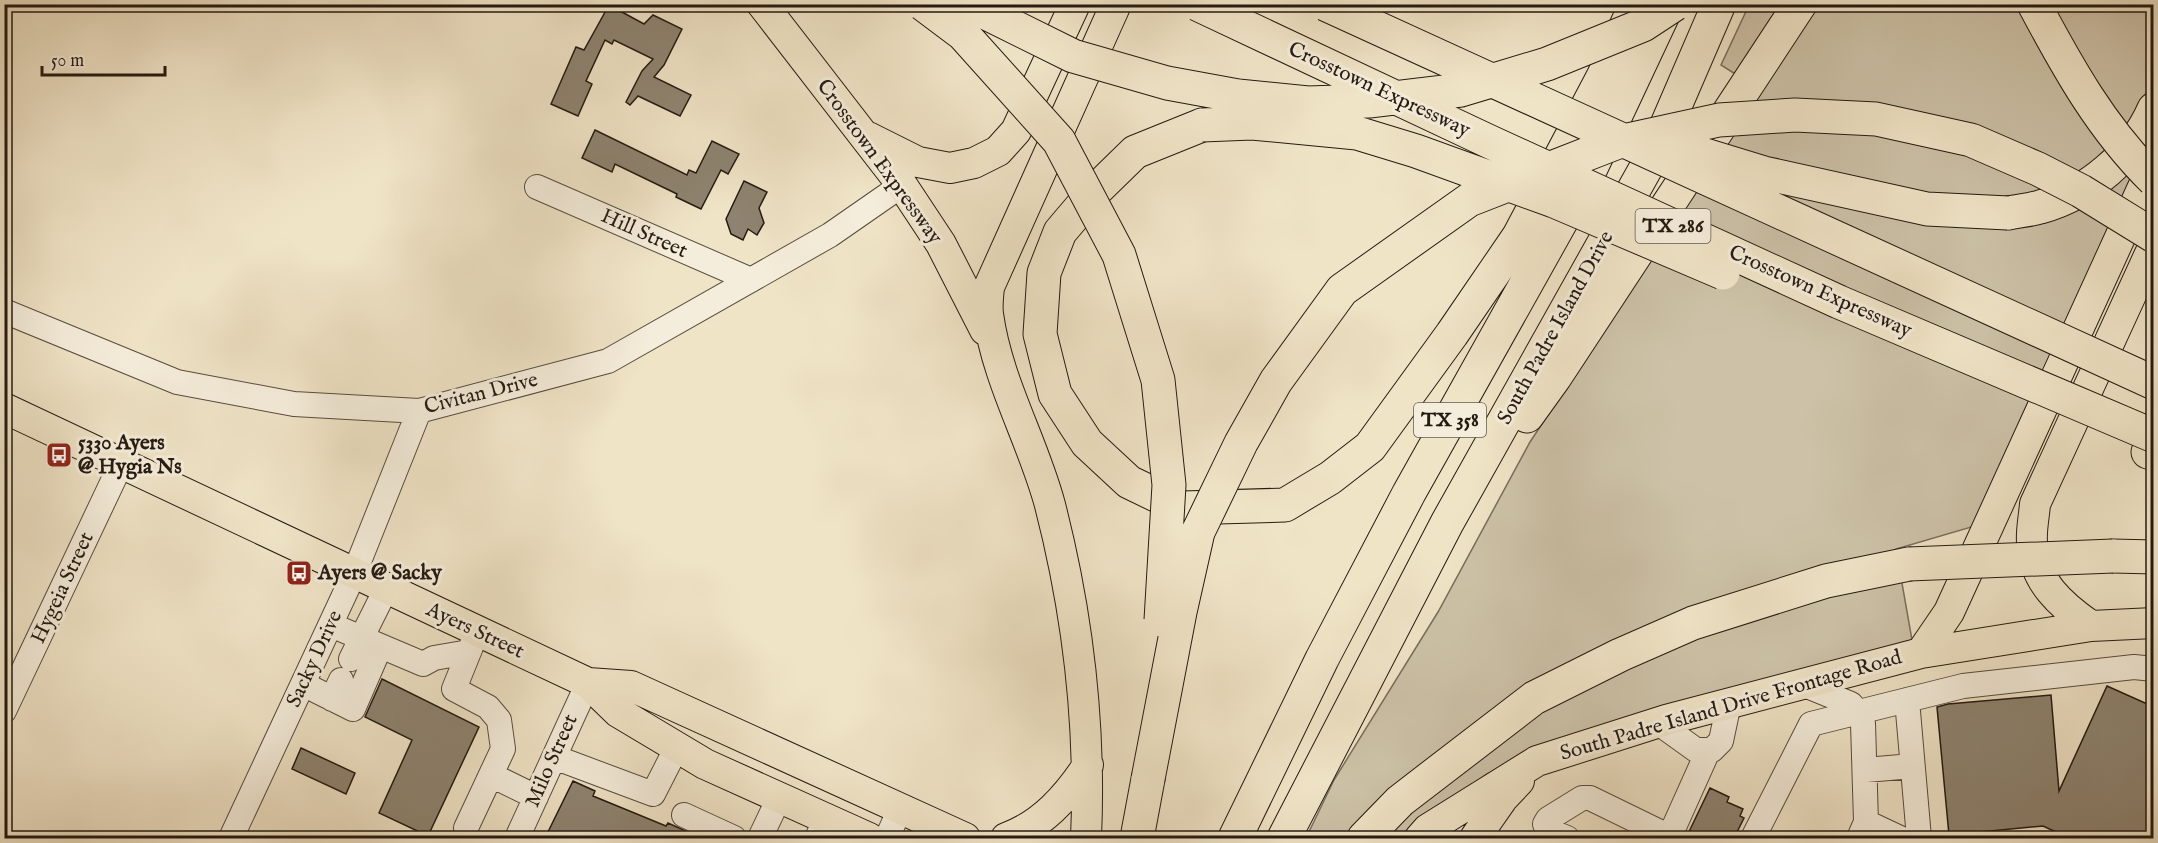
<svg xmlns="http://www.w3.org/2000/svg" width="2158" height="843" font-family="'IM FELL English',serif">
<rect width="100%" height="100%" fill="#f0e4c7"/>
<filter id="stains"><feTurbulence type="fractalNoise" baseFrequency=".00333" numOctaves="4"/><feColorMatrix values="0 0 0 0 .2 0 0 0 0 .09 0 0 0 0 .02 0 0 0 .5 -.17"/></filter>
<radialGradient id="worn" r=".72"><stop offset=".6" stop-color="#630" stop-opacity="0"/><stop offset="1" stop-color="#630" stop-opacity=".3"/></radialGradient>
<path fill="#cdc2a8" stroke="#786e5d" stroke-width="1.5" d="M1749 5H2153V69L2147 91 2134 121 2149 140 1975 526 1896 549 1912 640 1675 707 1557 744 1487 774 1430 816 1405 838H1306L1334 780 1438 612 1530 442 1735 132 1740 77 1721 65Z"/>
<path fill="#8e8370" stroke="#241a12" stroke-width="1.5" d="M609 5 644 24 653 15 682 29 664 65 654 77 691 95 680 116 638 96 630 105 626 102 642 71 653 59 614 40 612 44 605 40 586 81 592 84 578 116 551 104 576 47 584 50Z
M595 130 687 175 689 170 696 173 712 141 739 154 728 174 721 170 701 209 676 197 677 194 615 164 612 172 582 158Z
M744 181 767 192 759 208 764 223 757 235 748 229 743 240 731 234 726 219Z
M382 679 479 727 428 836 379 813 412 740 365 717Z
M2107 686 2154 707V838H2069L2043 826 1949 835 1937 707 1948 704 2051 695 2059 791Z
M301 748 355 773 346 794 292 769Z
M573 781 595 791 593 796 666 826 668 823 701 838H545Z
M1710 788 1729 797 1727 802 1743 809 1740 816 1744 818 1734 838H1686Z"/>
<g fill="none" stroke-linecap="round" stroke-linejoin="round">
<g stroke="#574c3f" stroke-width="26">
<path id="minor" d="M537 187 751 280
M4 311 177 382 294 404 419 411 608 361 830 235 902 185
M331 625 423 664 434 658 469 652
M351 659 386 589
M303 684 353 709 380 647
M1802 684 1851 704 1863 723 1866 822 1859 838
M332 699 341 680
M1907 700 1919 838
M4 711 121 464
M1657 722 1696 750H1712L1721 741 1729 703
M554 757 653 794 677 747
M1866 770 1912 766
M491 775 536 797
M684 815 734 838
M1866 822 1900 838
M466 828 503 749 499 720 488 707 454 689 477 632
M231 838 354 574 419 411
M517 838 588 683
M760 838 779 798
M817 838 826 819
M887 838 900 809
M1567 838 1547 830 1545 824 1548 819 1582 798H1590L1670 837
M1669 838 1708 751
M1753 838 1811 724 1963 686 2134 667 2154 669"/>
</g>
<g stroke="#241a12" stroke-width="32">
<path id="major" d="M762 4 902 185 941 244 985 330
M868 137 918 162 950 168 974 163 998 151 1016 131 1075 4
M4 408 588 683 618 712 705 764 869 838
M2091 626C2062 606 2033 581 2032 542 2031 530 2034 517 2035 504L2154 245
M1921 653 1949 612 2154 163
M588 683 631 686 965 838
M1006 838C1042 825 1067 797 1088 765
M1086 838C1091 726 1078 614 1050 505 1033 441 997 381 988 314 987 306 988 296 989 287L1116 4
M1420 838 1428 829 1537 761 1666 720 1921 653 2091 626 2154 623
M1475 838 1503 798 1519 781"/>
</g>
<g stroke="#241a12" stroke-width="35">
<path id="highway" d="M1202 125 1135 152 1094 192 1060 232 1044 273 1040 334 1055 394 1087 443 1129 482 1183 508 1285 505 1330 478 1370 447 1452 334 1519 236 1603 77 1636 4
M2008 213C2019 211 2030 210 2040 207 2088 194 2134 155 2154 109
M1527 416 1555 377 1800 4
M2148 452 2154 454
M2113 556 2154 557
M1137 838 1148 779
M1235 838 1322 659 1409 493 1591 168 1668 4
M1284 838 1447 523 1656 150 1719 4
M1364 838 1400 801 1534 698 1620 655 1693 623 1826 581 1909 564"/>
</g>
<use href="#minor" stroke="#f5eddb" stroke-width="24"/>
<use href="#major" stroke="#f0e4c7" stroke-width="30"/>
<use href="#highway" stroke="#f0e4c7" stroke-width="33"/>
<g stroke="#241a12" stroke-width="35" stroke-linecap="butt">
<path id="highway-bridge" d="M923 4 963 34 1059 141 1119 255 1158 380 1169 485 1161 620
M968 4 1073 56 1167 83 1238 96 1308 103 1369 101 1461 90 1547 64 1643 25 1675 4
M1197 4 1488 141 1839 302 2154 436
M1325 4 2154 383
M2034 4C2068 68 2102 129 2154 180
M1202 125 1252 123 1357 133 1416 151 1554 201 1723 273
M1679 147 1764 173 1927 209 2008 213
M1909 564 2113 556
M1148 779 1180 612 1198 532 1241 443 1276 381 1342 290 1469 200 1618 142 1719 120 1795 115 1876 119 1971 140 2038 169 2081 191 2154 236"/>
</g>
<use href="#highway-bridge" stroke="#f0e4c7" stroke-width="33"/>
</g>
<defs>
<g id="bus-square" transform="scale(1.35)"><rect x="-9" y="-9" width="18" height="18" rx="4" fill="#8f2418" stroke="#f5eddb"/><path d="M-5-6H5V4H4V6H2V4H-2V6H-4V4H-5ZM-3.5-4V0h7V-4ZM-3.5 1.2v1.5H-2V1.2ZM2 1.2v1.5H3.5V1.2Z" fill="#fff"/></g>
</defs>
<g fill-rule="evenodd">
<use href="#bus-square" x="59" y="455"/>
<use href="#bus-square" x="299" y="573"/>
</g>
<g text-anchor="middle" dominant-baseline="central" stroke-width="6" stroke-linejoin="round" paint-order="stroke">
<g fill="#f5eddb" stroke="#63594e" stroke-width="1.5">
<rect x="1635.5" y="209" width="75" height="34" rx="4.5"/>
<rect x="1414" y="403" width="72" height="34" rx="4.5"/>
</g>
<g font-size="20" font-weight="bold" fill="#241a12">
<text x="1673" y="226">TX 286</text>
<text x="1450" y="420">TX 358</text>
</g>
<g font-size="21" fill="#241a12" stroke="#f5eddb">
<text transform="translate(1379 90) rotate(25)">Crosstown Expressway</text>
<text transform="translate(879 162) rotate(54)">Crosstown Expressway</text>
<text transform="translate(644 234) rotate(24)">Hill Street</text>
<text transform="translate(1820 292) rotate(24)">Crosstown Expressway</text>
<text transform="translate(1556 328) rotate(-61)">South Padre Island Drive</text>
<text transform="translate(481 394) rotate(-14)">Civitan Drive</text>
<text transform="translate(63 588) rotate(-65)">Hygeia Street</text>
<text transform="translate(475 631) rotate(25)">Ayers Street</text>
<text transform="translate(315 659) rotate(-65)">Sacky Drive</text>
<text transform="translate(1731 706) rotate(-16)">South Padre Island Drive Frontage Road</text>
<text transform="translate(552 761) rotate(-66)">Milo Street</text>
</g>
<g font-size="21" font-weight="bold" fill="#241a12" stroke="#f5eddb" text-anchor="start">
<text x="78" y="443">5330 Ayers<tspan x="78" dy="24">@ Hygia Ns</tspan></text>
<text x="318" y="573">Ayers @ Sacky</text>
</g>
</g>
<rect width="2158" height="843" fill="none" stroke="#f0e4c7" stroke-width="24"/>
<rect x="6" y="6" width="2146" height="831" fill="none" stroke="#241a12" stroke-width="3"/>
<rect x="12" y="12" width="2134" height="819" fill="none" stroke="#241a12" stroke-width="1.5"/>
<path d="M42 66v9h123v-9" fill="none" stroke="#241a12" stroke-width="3"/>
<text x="51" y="66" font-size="18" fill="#241a12" stroke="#f5eddb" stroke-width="4.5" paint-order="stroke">50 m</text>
<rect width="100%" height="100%" filter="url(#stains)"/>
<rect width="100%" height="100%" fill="url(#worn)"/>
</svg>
